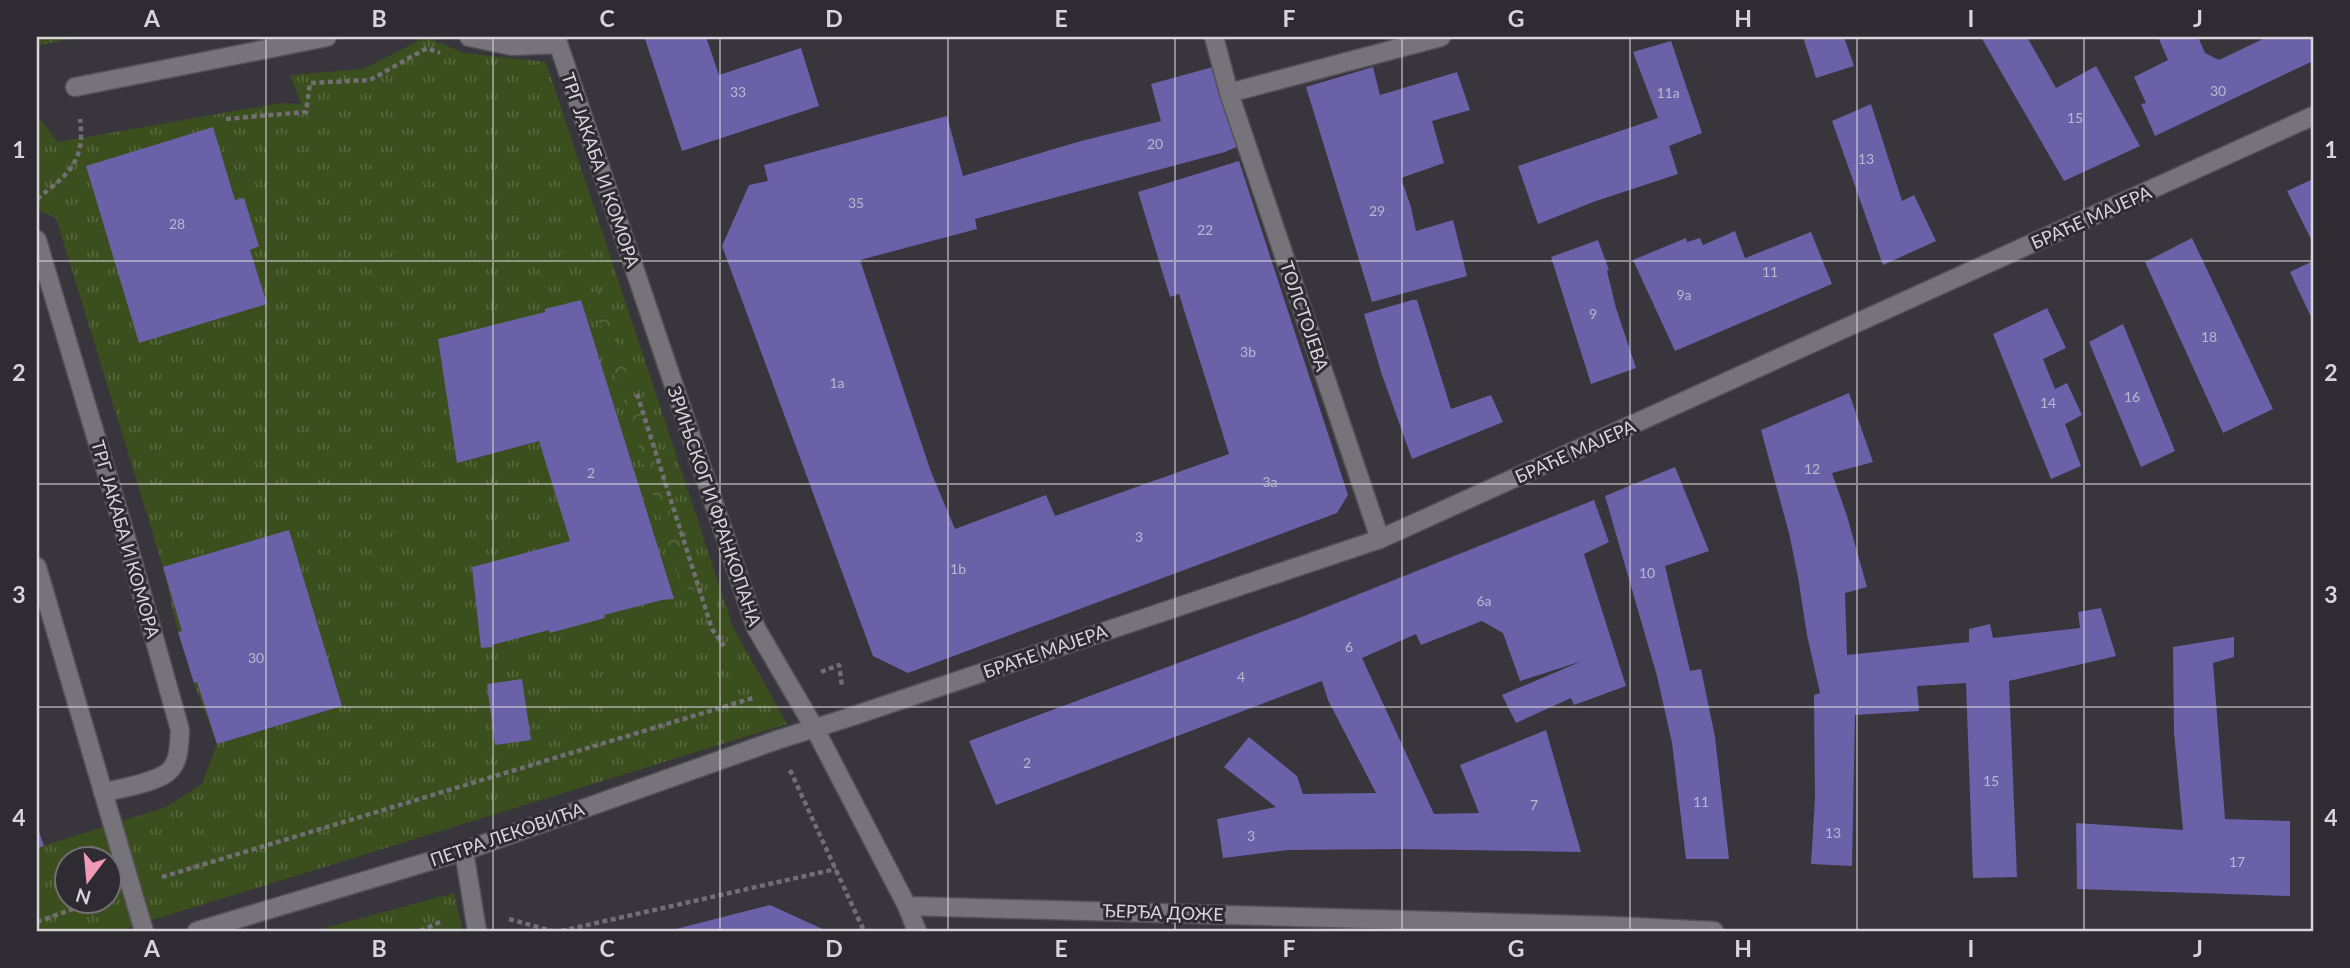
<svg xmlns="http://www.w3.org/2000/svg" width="2350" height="968" font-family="Lato,sans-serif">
<defs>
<pattern id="grass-tufts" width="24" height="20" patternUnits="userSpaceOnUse" patternTransform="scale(1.75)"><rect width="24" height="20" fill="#3b4e1d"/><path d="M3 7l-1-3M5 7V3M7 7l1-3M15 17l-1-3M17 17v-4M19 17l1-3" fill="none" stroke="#57673d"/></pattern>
<pattern id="forest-crowns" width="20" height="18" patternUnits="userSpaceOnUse" patternTransform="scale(1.75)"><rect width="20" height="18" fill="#3b4e1d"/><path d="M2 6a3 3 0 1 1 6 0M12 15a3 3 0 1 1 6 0" fill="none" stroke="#57673d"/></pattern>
</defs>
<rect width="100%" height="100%" fill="#38353c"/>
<path fill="url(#grass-tufts)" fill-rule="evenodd" d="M37 37H77L37 46Z
M426 37 464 53 546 62 733 627 787 724 117 931H37V848L166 807 202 784 217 744 194 683 178 632 163 567 56 218 37 210V116L58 142 281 103 301 104 290 75 363 69ZM66 860H108V902H66Z
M454 893 463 931H314Z"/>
<path fill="url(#forest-crowns)" d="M600 287 695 591 682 588 592 298Z"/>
<path fill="#6a61a9" d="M651 37H706L719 75 801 48 819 106 682 151 645 39Z
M1803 37H1844L1854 66 1816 78Z
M1981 37H2027L2056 88 2096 66 2140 146 2064 181Z
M2158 37H2198L2205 53 2219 60 2267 37H2313V61L2155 136 2141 104 2146 103 2134 77 2168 60Z
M1671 41 1702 133 1669 146 1678 174 1596 201 1538 224 1518 166 1658 118 1633 52Z
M1213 67 1239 146 1225 152 975 219 977 229 860 260 931 472 955 529 1046 495 1055 516 1229 454 1179 294 1170 297 1138 192 1239 161 1348 495 1337 513 908 673 873 656 722 246 749 185 768 181 764 165 947 116 963 176 1081 141 1161 121 1151 84Z
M1373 67 1380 95 1457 72 1470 110 1432 121 1444 163 1401 178 1411 207 1416 231 1453 220 1467 276 1372 302 1306 87Z
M1871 104 1902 201 1914 195 1936 241 1883 265 1832 121Z
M213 127 235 200 244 198 259 246 250 250 267 304 139 343 86 166Z
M2313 179V243L2287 191Z
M1735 231 1745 258 1811 232 1832 284 1675 351 1633 260 1686 238 1687 242 1700 238 1703 245Z
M2192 238 2273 409 2223 433 2145 262Z
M1598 240 1609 270 1607 271 1616 308 1636 368 1591 384 1551 257Z
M2313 261V316L2311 317 2290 272Z
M581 300 674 599 662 600 604 615 605 618 550 633 549 630 492 645V647L481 648 472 567 570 541 539 441 457 463 438 339 545 312V309Z
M1412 300H1417L1451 409 1491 395 1503 422 1412 459 1381 372 1364 314Z
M2047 308 2066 348 2043 359 2055 389 2067 383 2082 415 2065 424 2081 466 2051 479 1993 334Z
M2123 324 2175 451 2141 467 2089 342Z
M1849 393 1873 462 1832 473 1847 516 1867 587 1845 593 1847 655 1969 642V629L1990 624 1993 638 2080 628 2078 612 2101 608 2116 656 2009 681 2017 877 1973 878 1966 683 1917 686 1919 711 1855 715 1852 866 1811 864 1815 798 1814 695 1820 693 1807 635 1798 577 1789 533 1761 430Z
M1675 467 1709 551 1665 566 1690 671 1701 669 1715 737 1729 859H1686L1672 743 1657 676 1605 496Z
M1594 500 1609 542 1584 554 1626 686 1574 705 1571 698 1516 723 1502 695 1582 661 1520 681 1503 633 1482 621 1421 645 1416 634 1362 658 1434 814 1479 813 1460 765 1546 730 1581 852 1401 849 1288 850 1223 858 1217 819 1276 807 1224 767 1249 737 1297 776 1303 794 1376 793 1328 700 1322 681 996 805 969 741 1299 618Z
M289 530 342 706 217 744 197 682 194 683 178 632 182 631 163 567Z
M2234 637V657L2213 663 2225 819 2290 821V896L2077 889 2076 823 2183 830 2174 732 2173 647Z
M522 679 531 740 495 745 487 684Z
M37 826 44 846 37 848Z
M770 905 827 931H672V930Z"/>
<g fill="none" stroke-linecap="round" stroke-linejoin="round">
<g stroke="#535156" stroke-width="21">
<path id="service" d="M75 87 327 37
M37 240 125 534 180 730C179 744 180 762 168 772 155 783 120 788 103 793
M37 567 144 931"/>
</g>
<g stroke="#535156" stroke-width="21">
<path id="minor" d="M469 37 512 46 558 44
M556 37 756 628 815 729
M1214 37 1229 93 1380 539
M1229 93 1441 37
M464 851 477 931
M907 906 1613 926 1714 931"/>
</g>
<g stroke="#535156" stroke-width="21">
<path id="tertiary" d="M815 729 907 906 917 931
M197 931 464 851 777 740 847 718 1380 539 2313 116"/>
</g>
<path stroke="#716e74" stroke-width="4.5" stroke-dasharray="5 3.5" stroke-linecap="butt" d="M226 119 306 112 310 83 370 80 427 48 440 53
M37 199C67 175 86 162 80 119
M637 394 712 629 724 646
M821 672 839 665 842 686
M790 770 864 931
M162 877 756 697
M509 919 552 931
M37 922 92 902
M420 931 442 921
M561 931 836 869"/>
<use href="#service" stroke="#76737b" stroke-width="18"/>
<use href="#minor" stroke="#76737b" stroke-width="18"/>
<use href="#tertiary" stroke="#76737b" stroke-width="18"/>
</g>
<path fill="none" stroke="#d7d5d9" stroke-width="2" stroke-opacity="0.55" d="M266 37V931M493 37V931M720 37V931M948 37V931M1175 37V931M1402 37V931M1630 37V931M1857 37V931M2084 37V931M37 261H2313M37 484H2313M37 707H2313"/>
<g text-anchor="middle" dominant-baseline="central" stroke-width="6" stroke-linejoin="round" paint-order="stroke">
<g font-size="14" fill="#bcb8cd">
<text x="2218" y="90">30</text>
<text x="738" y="91">33</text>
<text x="1668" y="92">11a</text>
<text x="2075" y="117">15</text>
<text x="1155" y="143">20</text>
<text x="1866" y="158">13</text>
<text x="856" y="202">35</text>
<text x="1377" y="210">29</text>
<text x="177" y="223">28</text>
<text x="1205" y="229">22</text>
<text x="1770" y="271">11</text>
<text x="1684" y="294">9a</text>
<text x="1593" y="313">9</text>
<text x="2209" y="336">18</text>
<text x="1248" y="351">3b</text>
<text x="837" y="382">1a</text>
<text x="2132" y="396">16</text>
<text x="2048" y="402">14</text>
<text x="1812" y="468">12</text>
<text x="591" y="472">2</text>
<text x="1270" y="481">3a</text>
<text x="1139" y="536">3</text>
<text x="958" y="568">1b</text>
<text x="1647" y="572">10</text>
<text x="1484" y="600">6a</text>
<text x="1349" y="646">6</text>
<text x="256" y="657">30</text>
<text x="1241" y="676">4</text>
<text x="1027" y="762">2</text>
<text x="1991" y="780">15</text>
<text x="1701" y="801">11</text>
<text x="1534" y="804">7</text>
<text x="1833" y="832">13</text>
<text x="1251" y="835">3</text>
<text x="2237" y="861">17</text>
</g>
<g font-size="18" fill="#d7d5d9" stroke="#2e2b32">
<text transform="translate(601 170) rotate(71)">ТРГ ЈАКАБА И КОМОРА</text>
<text transform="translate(2091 217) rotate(-24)">БРАЋЕ МАЈЕРА</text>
<text transform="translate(1305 316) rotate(71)">ТОЛСТОЈЕВА</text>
<text transform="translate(1575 451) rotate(-24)">БРАЋЕ МАЈЕРА</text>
<text transform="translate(715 506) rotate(71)">ЗРИЊСКОГ И ФРАНКОПАНА</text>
<text transform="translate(126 539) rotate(74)">ТРГ ЈАКАБА И КОМОРА</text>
<text transform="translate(1045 651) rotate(-19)">БРАЋЕ МАЈЕРА</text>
<text transform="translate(507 834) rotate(-19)">ПЕТРА ЛЕКОВИЋА</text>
<text transform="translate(1163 912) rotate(2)">ЂЕРЂА ДОЖЕ</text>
</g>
</g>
<rect width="2350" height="968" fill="none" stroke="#2e2b32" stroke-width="77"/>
<g transform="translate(88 880) rotate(196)"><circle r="33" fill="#2e2b32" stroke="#726f75" stroke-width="2"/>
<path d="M0-5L12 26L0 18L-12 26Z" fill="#f09ab5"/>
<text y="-10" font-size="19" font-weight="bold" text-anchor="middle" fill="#d7d5d9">N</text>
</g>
<rect x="38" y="38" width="2274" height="892" fill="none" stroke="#d7d5d9" stroke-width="2.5"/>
<g font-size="23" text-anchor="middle" font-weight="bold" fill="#d7d5d9">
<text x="152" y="27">A</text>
<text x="379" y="27">B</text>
<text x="607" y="27">C</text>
<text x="834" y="27">D</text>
<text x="1061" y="27">E</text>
<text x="1289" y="27">F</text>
<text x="1516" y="27">G</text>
<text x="1743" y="27">H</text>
<text x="1971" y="27">I</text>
<text x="2198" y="27">J</text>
<text x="19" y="158">1</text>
<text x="2331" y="158">1</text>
<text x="19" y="381">2</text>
<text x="2331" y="381">2</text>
<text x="19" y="603">3</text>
<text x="2331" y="603">3</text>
<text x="19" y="826">4</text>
<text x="2331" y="826">4</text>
<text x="152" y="957">A</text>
<text x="379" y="957">B</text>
<text x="607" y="957">C</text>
<text x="834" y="957">D</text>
<text x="1061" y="957">E</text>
<text x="1289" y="957">F</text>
<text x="1516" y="957">G</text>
<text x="1743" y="957">H</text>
<text x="1971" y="957">I</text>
<text x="2198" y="957">J</text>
</g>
</svg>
